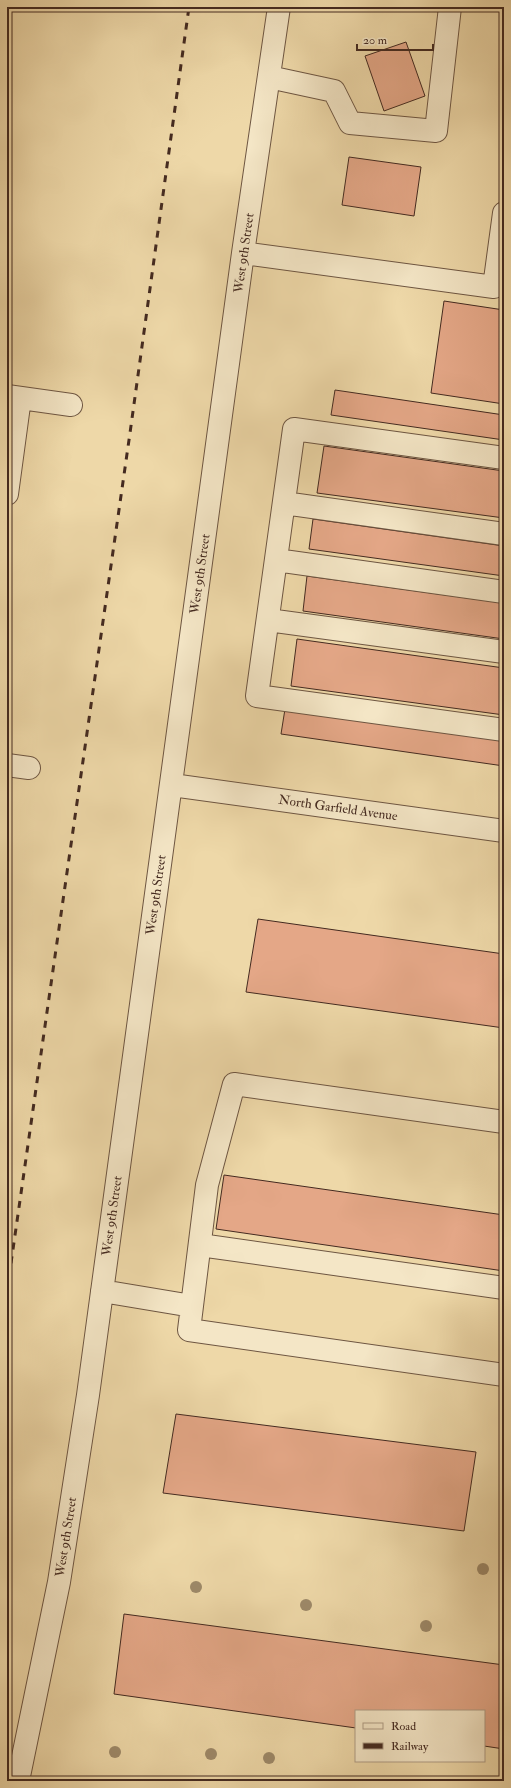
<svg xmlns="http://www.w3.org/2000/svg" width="511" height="1788" font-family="'IM FELL Double Pica',serif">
<rect width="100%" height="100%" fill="#eed8a8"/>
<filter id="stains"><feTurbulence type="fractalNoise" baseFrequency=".005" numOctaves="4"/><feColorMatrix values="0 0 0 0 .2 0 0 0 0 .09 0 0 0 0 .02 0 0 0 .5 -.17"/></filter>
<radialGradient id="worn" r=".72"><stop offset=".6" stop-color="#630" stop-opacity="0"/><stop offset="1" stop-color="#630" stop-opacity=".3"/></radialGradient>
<path fill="#e4a787" stroke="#442a20" d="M406 42 425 96 384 111 365 56Z
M349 157 421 167 414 216 342 205Z
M444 301 504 310V404L431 393Z
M335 390 504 415V440L331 415Z
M324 446 504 471V518L317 493Z
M313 519 504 546V576L309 549Z
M307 576 504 603V639L303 611Z
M297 639 504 668V715L291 686Z
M285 709 504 741V766L281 734Z
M258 919 504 954V1028L246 992Z
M224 1175 504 1215V1271L216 1229Z
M176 1414 476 1452 464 1531 163 1493Z
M124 1614 504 1665V1749L484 1746V1711H356V1728L114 1694Z"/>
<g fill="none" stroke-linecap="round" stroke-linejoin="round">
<g stroke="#6e5642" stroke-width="24">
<path id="minor" d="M269 77 334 91 350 123 436 131 450 7
M243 253 494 287 504 213
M7 396 71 405
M504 458 294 429 257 696 504 730
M7 494 20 398
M284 503 504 534
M276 560 504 592
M268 620 504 652
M7 765 29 768
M172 785 504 831
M200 1245 504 1288
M102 1291 192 1306 189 1330 504 1375
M192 1306 207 1185 234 1084 504 1122
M18 1781 59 1582 88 1395 243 253 279 7"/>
</g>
<use href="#minor" stroke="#f4e6c6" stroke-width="22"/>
<path stroke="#442a20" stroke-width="3" stroke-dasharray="7 7" stroke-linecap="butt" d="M7 1291 130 433 189 7"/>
</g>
<g fill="#9d8969">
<circle cx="483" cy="1569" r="6"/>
<circle cx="196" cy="1587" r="6"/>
<circle cx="306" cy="1605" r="6"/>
<circle cx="426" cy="1626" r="6"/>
<circle cx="115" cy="1752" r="6"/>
<circle cx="211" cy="1754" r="6"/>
<circle cx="269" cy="1758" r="6"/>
</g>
<g text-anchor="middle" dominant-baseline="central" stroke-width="3" stroke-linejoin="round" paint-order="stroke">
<g font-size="13" fill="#442a20" stroke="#f4e6c6">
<text transform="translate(244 253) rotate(-82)">West 9th Street</text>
<text transform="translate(200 574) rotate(-82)">West 9th Street</text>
<text transform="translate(338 808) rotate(8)">North Garfield Avenue</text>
<text transform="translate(156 895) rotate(-82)">West 9th Street</text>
<text transform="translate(112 1216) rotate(-82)">West 9th Street</text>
<text transform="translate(66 1537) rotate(-81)">West 9th Street</text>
</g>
</g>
<rect width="511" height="1788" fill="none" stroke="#eed8a8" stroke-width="24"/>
<rect x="8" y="8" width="495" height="1772" fill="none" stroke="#442a20" stroke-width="2"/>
<rect x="12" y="12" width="487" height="1764" fill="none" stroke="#442a20"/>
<rect x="355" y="1710" width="130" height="52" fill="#f4e6c6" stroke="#ae9b84"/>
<rect x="363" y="1723" width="20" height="6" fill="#f4e6c6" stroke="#ae9b84"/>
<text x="391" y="1730" font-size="12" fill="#442a20">Road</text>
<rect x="363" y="1743" width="20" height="6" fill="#442a20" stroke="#ae9b84"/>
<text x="391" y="1750" font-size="12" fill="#442a20">Railway</text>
<path d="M357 44v6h76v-6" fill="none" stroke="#442a20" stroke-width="2"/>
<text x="363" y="44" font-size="12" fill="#442a20" stroke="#f4e6c6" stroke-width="3" paint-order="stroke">20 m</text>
<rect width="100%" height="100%" filter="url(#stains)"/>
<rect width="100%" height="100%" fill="url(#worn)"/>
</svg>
